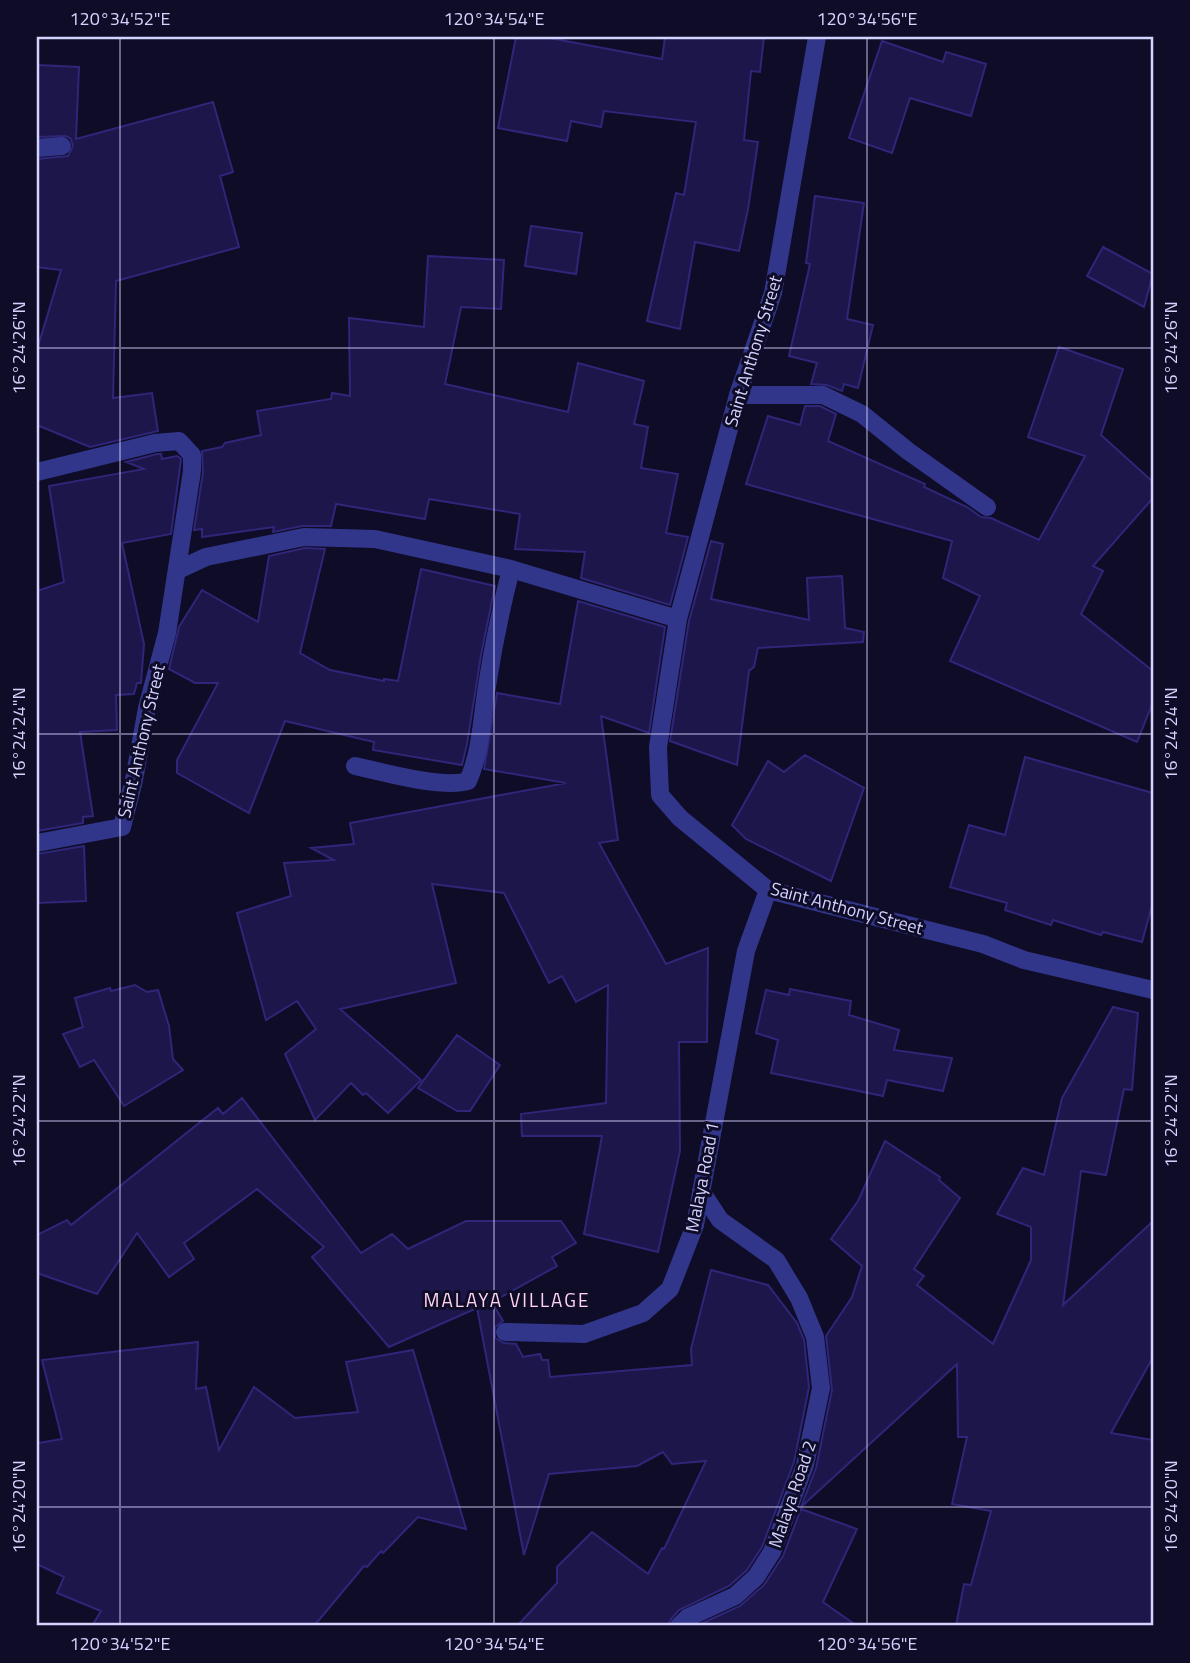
<svg xmlns="http://www.w3.org/2000/svg" width="1190" height="1663" font-family="'Titillium Web',sans-serif">
<rect width="100%" height="100%" fill="#0f0c27"/>
<path fill="#1c164a" stroke="#2f2679" stroke-width="2" d="M516 37H544L662 59 665 37H764L760 72 751 71 744 140 758 142 748 209 739 251 695 242 680 329 647 321 676 193 684 195 696 122 604 111 601 127 571 121 567 141 498 128Z
M882 41 943 62 946 52 986 64 971 116 910 98 892 153 849 138Z
M37 65 79 67 76 139 213 102 233 172 220 176 239 247 116 281 113 398 152 393 158 431 90 447 37 425V350L61 270 37 267V159L68 156 73 146 71 139 66 136 37 137Z
M815 196 864 203 847 319 873 325 858 388 844 384 842 391 827 385 811 384 817 363 789 356 810 264 806 263Z
M531 226 582 233 576 274 525 266Z
M1103 247 1153 274 1144 307 1087 276Z
M428 256 504 260 501 309 461 307 445 384 568 412 578 363 644 381 634 424 648 427 641 468 678 474 666 533 688 537 670 605 581 578 585 552 515 549 520 514 429 499 425 519 336 504 331 526H302L273 532 274 527 202 537V529L194 530 203 473 202 451 222 447 225 443 261 435 257 411 331 399 332 393 350 396 349 318 424 327Z
M1059 347 1123 369 1101 435 1153 482V498L1093 566 1103 571 1081 614 1153 671V702L1137 742 950 661 980 596 943 578 952 541 746 484 768 416 800 425 805 406H820L836 414 828 441 925 484 924 487 967 507 981 517 991 518 1039 540 1085 456 1028 437Z
M157 454H161L162 459 177 456 181 459 171 534 122 543 144 644 141 683H137L134 694 116 695 117 730 80 732 93 816 83 817V823L37 831V591L64 582 49 486 144 469 126 462Z
M711 541 723 544 711 599 809 620 807 578 842 576 845 628 864 632 863 642 758 648 754 667 749 671 737 765 670 741 689 621Z
M305 548 325 549 300 653 330 670 384 681V679L398 681 421 569 495 586 481 655 467 744 462 765 373 750 374 742 285 721 249 813 177 773V760L218 683H195L169 669 179 627 202 590 258 622 269 556Z
M578 601 665 627 649 733 601 716 618 840 599 843 666 964 708 948 707 1042H679L680 1151 658 1252 584 1234 602 1136H522L521 1114 606 1103 608 985 576 1002 562 976 549 983 504 893 432 884 456 983 340 1009 421 1080 388 1113 366 1093 363 1095 351 1083 315 1120 285 1054 316 1029 297 1001 266 1020 237 913 291 896 284 863 334 860 311 848 354 844 350 823 566 783 484 769 497 693 560 704Z
M805 755 864 788 831 881 746 839 732 825 768 761 784 772Z
M1025 757 1153 793V902L1142 942 1103 932 1101 935 1053 920 1051 925 1005 910 1007 903 950 887 969 825 1005 835Z
M84 846 86 901 37 903V854Z
M135 985 147 992 158 990 169 1026 173 1059 183 1070 124 1106 94 1060 80 1067 63 1034 83 1027 75 998 110 988 111 991Z
M790 989 851 1001 849 1015 899 1030 894 1050 952 1058 943 1091 887 1080 883 1096 771 1073 778 1040 756 1033 766 990 789 995Z
M1113 1007 1138 1013 1132 1090 1124 1089 1106 1175 1081 1171 1063 1305 1153 1221V1357L1111 1433 1153 1440V1625L956 1626 964 1584 971 1585 991 1511 952 1504 967 1437H958L957 1364 801 1507 816 1468 832 1390 826 1336 852 1297 862 1266 831 1239 858 1201 885 1141 940 1177 939 1180 960 1198 914 1269 924 1276 917 1285 993 1344 1031 1260V1227L997 1214 1023 1168 1044 1175 1062 1098Z
M457 1035 500 1065 470 1111H457L418 1088Z
M242 1098 361 1253 392 1234 408 1249 466 1221H561L576 1243 552 1257 557 1266 492 1302 503 1321 495 1327V1338L504 1343 516 1344 523 1357 540 1354 542 1360H548L550 1377 692 1365 691 1349 711 1270 768 1285 797 1323 804 1340 809 1387 794 1462 762 1547 747 1570 729 1586 679 1610 671 1619 668 1626H517L557 1583V1567L592 1532 648 1574 662 1548 664 1549 706 1461 672 1464 663 1452 637 1466 549 1474 524 1555 477 1308 389 1347 312 1257 324 1247 257 1189 184 1243 194 1259 169 1277 137 1233 97 1294 37 1273V1235L67 1220 71 1225 218 1108 223 1114Z
M198 1342 196 1389 206 1387 219 1450 254 1387 295 1418 358 1412 346 1362 413 1350 466 1529 418 1517 383 1553 381 1551 367 1567 364 1566 314 1626H92L101 1611 57 1593 64 1577 37 1564 38 1443 62 1439 42 1360Z
M801 1509 857 1529 823 1602 857 1626H696L740 1606 764 1585 783 1556Z"/>
<g fill="none" stroke-linecap="round" stroke-linejoin="round">
<path stroke="#32368b" stroke-width="18" d="M817 37 773 293 738 395 678 619 658 747 660 795 680 818 768 890 983 944 1024 960 1153 990
M37 148 62 146
M738 395H823L862 414 908 451 987 507
M37 472 155 443 179 441 192 455V471L167 633 147 708 134 780 122 827 37 843
M178 570 206 557 304 537 375 539 511 569 678 619
M355 766C382 772 443 789 468 781 481 752 482 717 487 686 493 647 501 608 511 569
M505 1332 584 1334 643 1313 670 1289 695 1225 746 951 768 890
M679 1626 687 1618 735 1596 756 1577 772 1552 805 1465 821 1388 815 1337 799 1298 776 1260 720 1220 701 1191"/>
</g>
<path fill="none" stroke="#d4d2ff" stroke-width="2" stroke-opacity="0.45" d="M120 37V1626M494 37V1626M867 37V1626M37 348H1153M37 734H1153M37 1121H1153M37 1507H1153"/>
<g text-anchor="middle" dominant-baseline="central" stroke-width="6" stroke-linejoin="round" paint-order="stroke">
<g font-size="18" fill="#d4d2ff" stroke="#0f0c27">
<text transform="translate(753 351) rotate(-73)">Saint Anthony Street</text>
<text transform="translate(141 741) rotate(-77)">Saint Anthony Street</text>
<text transform="translate(847 908) rotate(15)">Saint Anthony Street</text>
<text transform="translate(702 1177) rotate(-79)">Malaya Road 1</text>
<text transform="translate(792 1494) rotate(-71)">Malaya Road 2</text>
</g>
<g font-size="19" letter-spacing="2" fill="#ffd4f3" stroke="#0f0c27">
<text x="507" y="1299">MALAYA VILLAGE</text>
</g>
</g>
<rect width="1190" height="1663" fill="none" stroke="#0f0c27" stroke-width="77"/>
<rect x="38" y="38" width="1114" height="1586" fill="none" stroke="#d4d2ff" stroke-width="2.5"/>
<g font-size="18" text-anchor="middle" fill="#d4d2ff">
<text x="120" y="25">120°34'52"E</text>
<text x="494" y="25">120°34'54"E</text>
<text x="867" y="25">120°34'56"E</text>
<text transform="translate(19 348) rotate(-90)" y="6">16°24'26"N</text>
<text transform="translate(1171 348) rotate(-90)" y="6">16°24'26"N</text>
<text transform="translate(19 734) rotate(-90)" y="6">16°24'24"N</text>
<text transform="translate(1171 734) rotate(-90)" y="6">16°24'24"N</text>
<text transform="translate(19 1121) rotate(-90)" y="6">16°24'22"N</text>
<text transform="translate(1171 1121) rotate(-90)" y="6">16°24'22"N</text>
<text transform="translate(19 1507) rotate(-90)" y="6">16°24'20"N</text>
<text transform="translate(1171 1507) rotate(-90)" y="6">16°24'20"N</text>
<text x="120" y="1650">120°34'52"E</text>
<text x="494" y="1650">120°34'54"E</text>
<text x="867" y="1650">120°34'56"E</text>
</g>
</svg>
